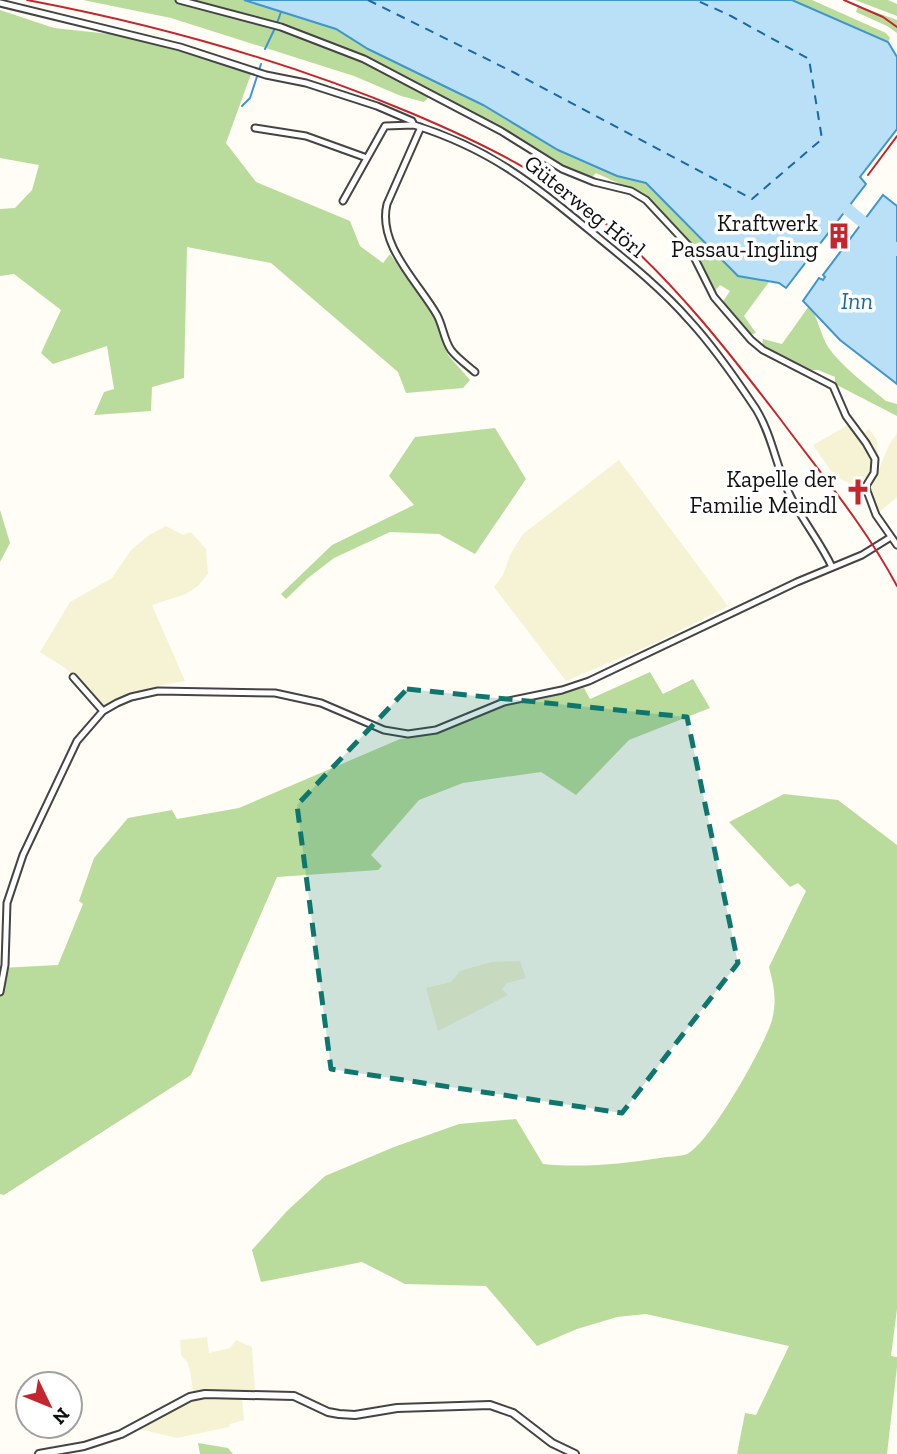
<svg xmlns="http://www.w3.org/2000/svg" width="897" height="1454" font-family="'Zilla Slab',serif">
<rect width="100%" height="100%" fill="#fffdf5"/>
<path fill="#f6f3d4" d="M850 424 859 436 869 429 877 440 878 462 871 475 854 485 835 477 813 445Z
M897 433V497L878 513 870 490 889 445Z
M619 460 728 606 660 641 566 681 494 587 503 575 510 555 523 534Z
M166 526 183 535 191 532 206 549 208 574 198 586 186 594 152 605 185 681 157 686 102 706 65 668 40 652 70 602 112 578 131 550 149 535Z
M520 961 526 978 507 983 502 989 508 995 438 1031 426 988 451 982 460 971 491 962Z
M207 1337 209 1353 230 1348 236 1340 252 1347 255 1390 193 1392 190 1370 187 1362 181 1355 180 1340Z
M213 1395 242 1399 244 1420 230 1424 229 1427 177 1438 138 1429 190 1399Z"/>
<path fill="#b9dc9c" d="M83 0H244L336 29 368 49 483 105 558 150 617 176 646 183 738 276 769 282 744 316 756 333 749 335 722 303 730 291 720 285 714 292 688 240 671 221 644 195 596 173 591 178 557 163 432 94 424 102 401 96 354 76 171 18Z
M792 0H812L886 33 890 38 888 42Z
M855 0H888L897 4V16Z
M858 6 897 20V33L887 26 856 12Z
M0 10 54 28 119 35 179 49 251 74 226 143 256 182 350 221 360 246 383 263 390 254 434 316 448 355 470 380 463 388 406 393 398 372 271 263 187 247 184 378 152 387 151 411 94 415 104 392 114 389 107 346 53 364 41 353 61 310 14 274 0 276V209L15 208 32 190 39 165 0 158Z
M809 306C818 316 820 334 828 347 843 368 867 385 886 401L897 404V416L835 384V377L818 370H810L762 346 763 339 782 344Z
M495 428 526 479 475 554 439 534 390 532 334 558 308 578 286 599 281 594 332 545 414 505 389 476 415 437Z
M0 510 10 543 0 562Z
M650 672 663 694 693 679 710 708 629 740 576 795 541 772 463 783 419 800 371 855 382 866 378 870 277 877 191 1075 4 1195 0 1194V968L58 965 83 904 79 901 94 858 128 818 172 810 177 819 239 808 400 739 437 733 506 705 584 688 590 699Z
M784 794 838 800 897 845V1309L891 1356 897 1357V1367L887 1454H737L745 1413 756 1415 789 1346 646 1314 617 1317 577 1329 537 1346 486 1286 405 1284 362 1262 261 1282 252 1250 287 1211 325 1176 394 1147 459 1124 516 1119 543 1164C582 1168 622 1164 660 1158 668 1156 680 1157 687 1154 710 1143 765 1045 772 1020 777 1000 774 986 769 967L806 891 798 883 790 887 729 822Z
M198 1443 228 1448 233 1454H200Z"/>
<path fill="#b9e0f7" stroke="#3f96cf" stroke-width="2" d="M244 0H792L888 42 897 57V129L860 177 866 184 786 288 779 283 738 276 646 183 617 176 558 150 483 105 368 49 336 29Z
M883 195 897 206V384L840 340 803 301 819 278 823 280 825 277 823 275Z"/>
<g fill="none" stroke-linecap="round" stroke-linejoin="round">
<path stroke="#3f96cf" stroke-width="2" d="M277 23 281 12
M265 49 275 28
M242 106 250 98 261 64"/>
<path stroke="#b9e0f7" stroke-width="12" d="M835 199 897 250"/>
<path stroke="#1768a6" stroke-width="2" stroke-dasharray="9 7" stroke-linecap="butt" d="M368 0 515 73 752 199 822 139 809 59 731 16 696 0"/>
<g stroke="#444" stroke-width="9">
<path id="minor" d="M179 0 281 27 364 59 501 131 562 169 594 182 631 191 646 200 688 245 714 297 751 340 763 350 833 386 846 416 866 443 875 459 874 473 866 486 867 491 876 515 897 545
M0 3 180 47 266 75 306 83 377 106 412 121 414 125C491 149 533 184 594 234 627 261 661 288 689 320 714 347 736 379 756 409 772 435 776 466 789 493 801 519 820 541 832 567
M421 127 387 204C377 245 419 283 437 315 443 326 444 340 451 350 457 358 467 365 475 372
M255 128 306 136 367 158
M343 201 385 126 414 125
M73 677 103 711
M0 992 5 965 7 903 23 855 77 741 103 711 117 703 131 697 158 691 275 693 321 703 384 730 408 734 436 730 504 702 562 690 589 681 797 582 862 555 891 537"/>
</g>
<g stroke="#444" stroke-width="10">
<path id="tertiary" d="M39 1454 84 1446 121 1434 190 1397 205 1394 294 1396 328 1412 339 1414 355 1415 397 1408 490 1405 513 1413 552 1443 575 1454"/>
</g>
<use href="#minor" stroke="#fff" stroke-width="5"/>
<use href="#tertiary" stroke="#fff" stroke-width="6"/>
<path stroke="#c4262e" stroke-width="2" d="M27 0C159 25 287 61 411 113 482 143 550 176 610 227 676 284 728 351 781 420 821 474 865 526 897 586
M844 0 883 17 897 27
M868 175 897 136"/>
</g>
<path fill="#0f766e" fill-opacity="0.2" stroke="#0f766e" stroke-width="5" stroke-dasharray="14 9" stroke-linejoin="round" d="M407 689 687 717 738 963 622 1113 331 1069 297 805Z"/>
<defs>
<g id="building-bare" transform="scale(2.1)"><path d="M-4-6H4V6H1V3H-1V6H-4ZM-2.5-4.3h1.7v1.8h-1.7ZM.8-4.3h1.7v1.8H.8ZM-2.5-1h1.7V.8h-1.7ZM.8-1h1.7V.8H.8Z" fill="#c4262e" stroke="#fff" stroke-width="2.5" paint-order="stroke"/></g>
<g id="church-bare" transform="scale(2.1)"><path d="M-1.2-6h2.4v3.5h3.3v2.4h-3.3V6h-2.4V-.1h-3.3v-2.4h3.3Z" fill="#c4262e" stroke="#fff" stroke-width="2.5" paint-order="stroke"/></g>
</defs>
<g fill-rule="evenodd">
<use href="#building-bare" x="839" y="236"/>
<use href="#church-bare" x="858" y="492"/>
</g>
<g text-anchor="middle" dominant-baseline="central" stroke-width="7" stroke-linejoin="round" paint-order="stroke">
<g font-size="23" fill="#111" stroke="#fff">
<text transform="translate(585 206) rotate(39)">Güterweg Hörl</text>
</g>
<g font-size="23" fill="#111" stroke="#fff" text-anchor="end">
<text x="818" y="223">Kraftwerk<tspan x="818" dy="26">Passau-Ingling</tspan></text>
<text x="837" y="479">Kapelle der<tspan x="837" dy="26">Familie Meindl</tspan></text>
</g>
<g font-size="24" font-style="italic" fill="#1768a6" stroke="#fff">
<text x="857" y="300">Inn</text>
</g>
</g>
<g transform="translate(49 1405) rotate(133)"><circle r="33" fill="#ffffff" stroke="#a0a0a0" stroke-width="2"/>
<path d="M0-5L12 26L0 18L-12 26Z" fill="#c4262e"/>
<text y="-10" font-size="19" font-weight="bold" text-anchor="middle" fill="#111111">N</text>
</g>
</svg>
